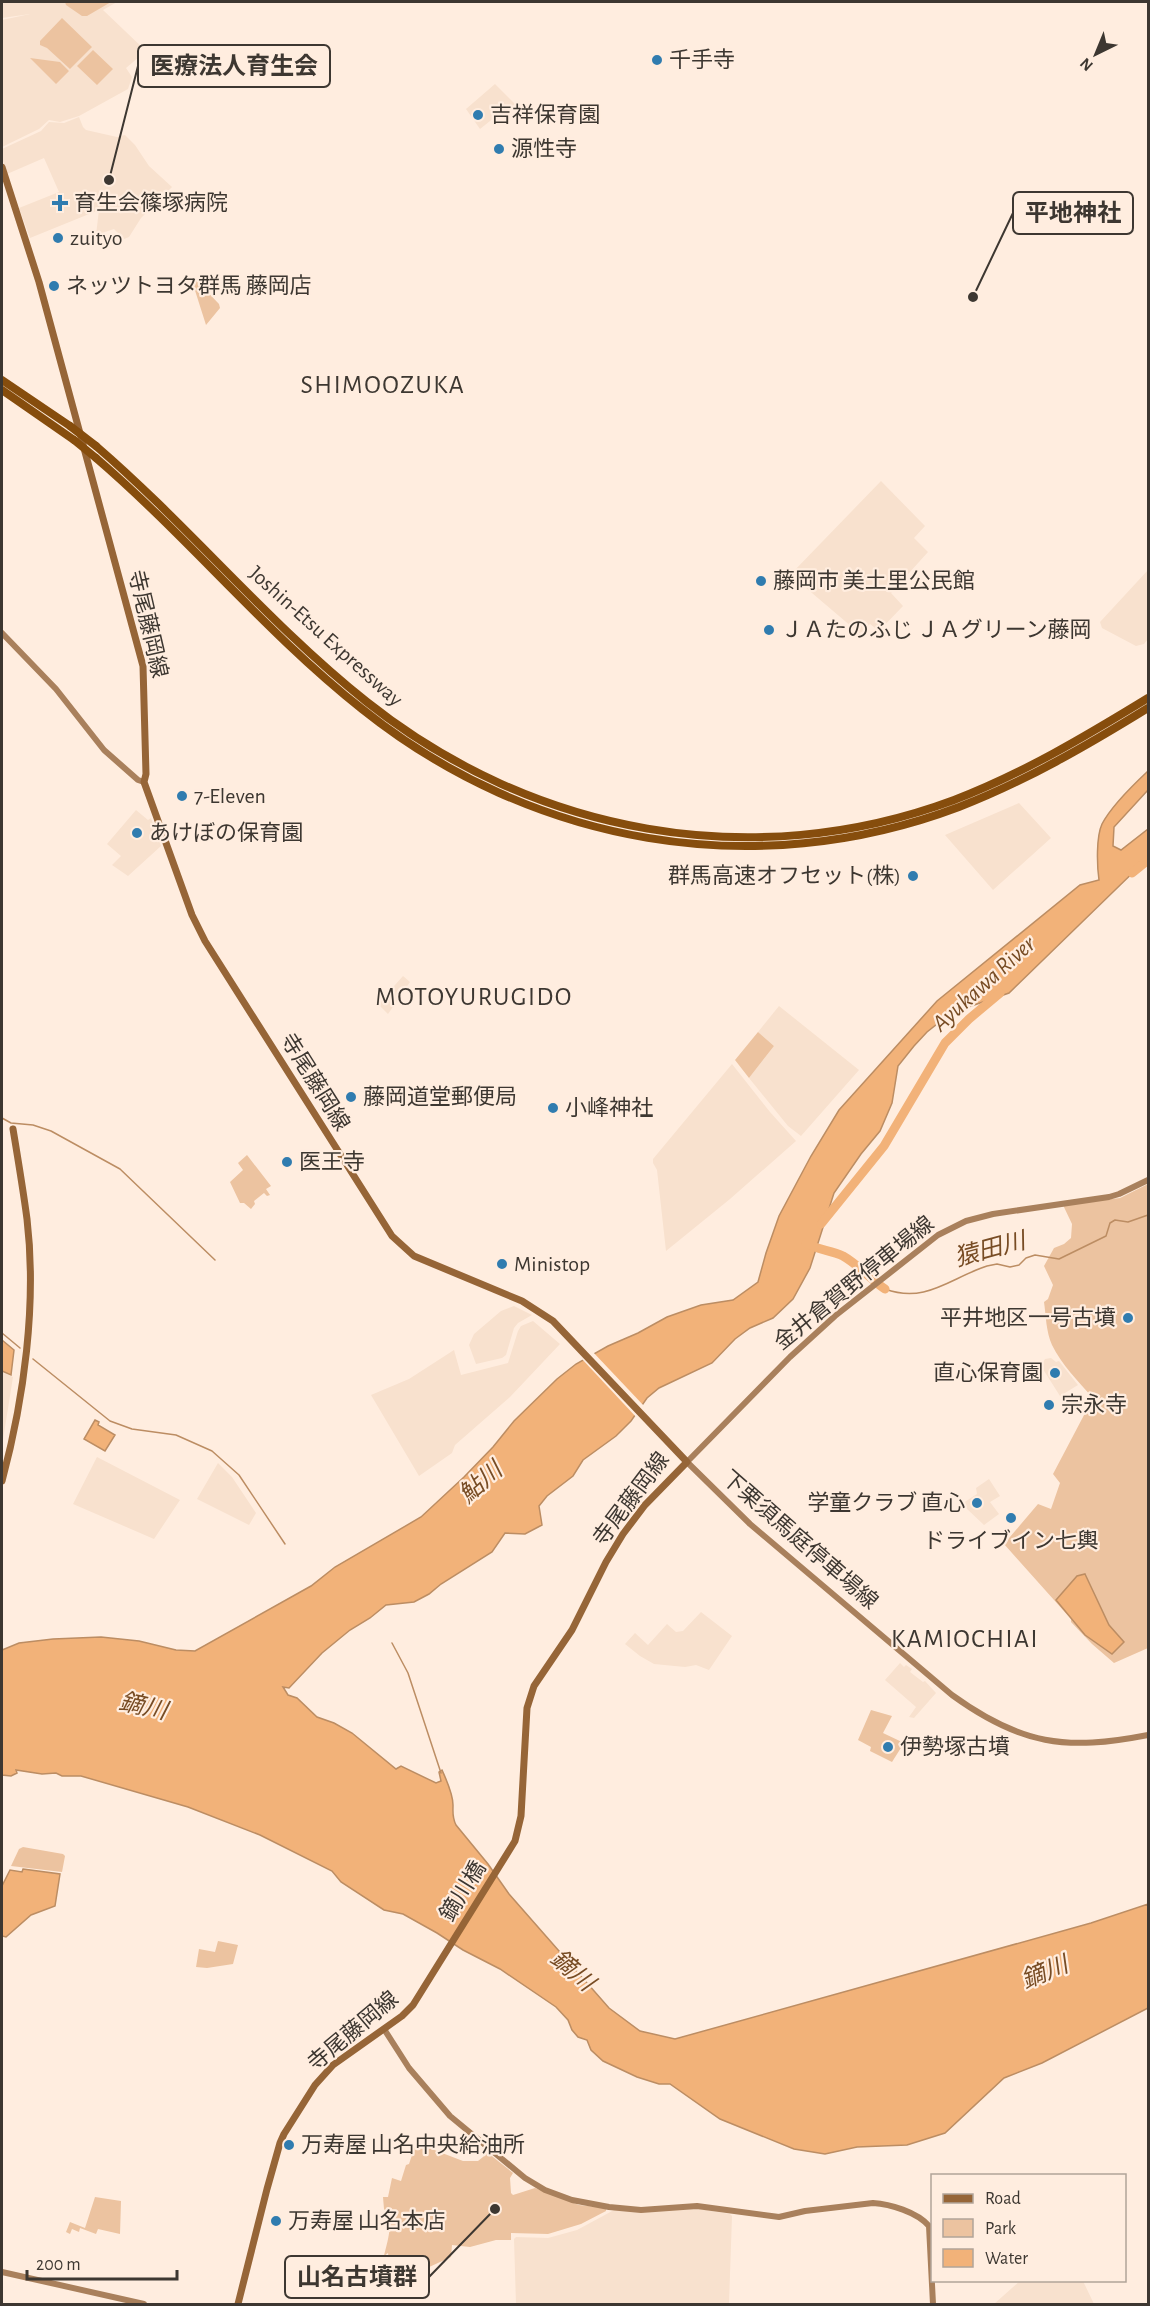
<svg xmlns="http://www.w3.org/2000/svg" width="1150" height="2306" font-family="'Alegreya Sans','Noto Sans JP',sans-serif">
<rect width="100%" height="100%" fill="#ffeddf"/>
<path fill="#f8e1ce" d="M2 2H117L103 10 146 51 126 68 132 77 128 89 79 116 60 122 49 120 39 129 2 147V20L30 14 2 18Z
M495 84 515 104 507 111 503 107 499 111 500 113 480 129 466 109Z
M79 117 83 127 86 130 117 137 125 135 135 145 149 166 172 187 141 218 129 237 124 239 114 229 96 235 99 210 30 238 19 208 59 192 44 158 7 174 2 158V149L41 131 49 122 64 123Z
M881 481 925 526 914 538 928 552 891 593 903 606 879 631 870 624 863 632 859 633 792 576V573Z
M1148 570V639L1144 644 1136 646 1102 628 1100 622Z
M1019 803 1051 838 993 890 945 835Z
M136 810 148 820 151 818 161 846 128 876 112 865 121 856 107 844Z
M403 976 410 982 388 1014 378 1004Z
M779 1006 859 1070 801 1136 788 1126 749 1078 774 1046 758 1032Z
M732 1064 770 1112 796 1141 730 1199 666 1251 657 1170 653 1163V1159Z
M514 1306 532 1315 518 1323 514 1328 506 1355 502 1358 476 1364 469 1345 474 1334 501 1311Z
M533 1321 560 1344 510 1397 455 1445 452 1453 419 1476 371 1395 409 1379 454 1350 461 1375 508 1363 518 1331 521 1326Z
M1051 1358 1056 1362 1059 1361 1078 1385 1060 1396 1041 1366 1045 1359Z
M2 1372 13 1377 2 1446Z
M97 1457 180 1500 154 1539 73 1504Z
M218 1463 232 1477 256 1513 249 1525 197 1499Z
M989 1479 1000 1496 990 1502 999 1514 984 1525 966 1508 960 1505 977 1494 976 1488Z
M701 1612 732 1636 709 1670 696 1665 685 1667 654 1664 640 1656 625 1644 635 1633 648 1645 667 1624 676 1632 683 1631Z
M900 1663 904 1667 906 1665 912 1669 910 1672 923 1682 925 1681 936 1693 914 1718 909 1717 916 1707 885 1680Z
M694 2208 730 2214 732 2216 729 2304H516L514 2239 516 2237 548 2238 577 2230 614 2210Z
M1021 2280 1083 2281 1094 2304H994Z"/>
<path fill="#ecc3a0" d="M65 2H111L87 16H82L66 5Z
M62 18 92 47 70 69 47 48 40 45V41Z
M93 50 113 69 97 85 77 66Z
M30 58 60 62 69 71 56 84Z
M196 280 219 304 220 308 206 325 192 281Z
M758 1032 774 1046 749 1078 735 1060Z
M247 1155 271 1186 266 1189 270 1195 267 1196 264 1193 254 1201 255 1204 251 1209 244 1203H240L230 1182 243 1170 238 1163Z
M1148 1184V1648L1114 1663 1092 1644 1071 1622V1619L1004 1544 1038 1504 1051 1509 1060 1483 1053 1474 1093 1398C1079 1382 1061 1364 1052 1345 1046 1332 1046 1316 1044 1302L1048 1299 1053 1285 1044 1266 1054 1248 1064 1244 1071 1238 1072 1224 1063 1205 1120 1198Z
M871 1710 892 1716 883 1733 904 1743 892 1762 870 1751 871 1747 858 1740Z
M23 1847 63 1854 65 1856 62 1872 11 1866 19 1849Z
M218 1941 238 1945 233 1964 207 1968 196 1967 199 1949 215 1952Z
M416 2143 463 2161H478L488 2153 513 2173 510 2178 511 2193 513 2195 535 2188 579 2205 606 2208V2211L581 2224 548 2234 511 2233V2240H496L470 2247 452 2245 451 2257 414 2274 393 2271 392 2261 389 2260 388 2253 384 2256C387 2242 395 2221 384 2209L383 2197H388L392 2178 401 2181 406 2165 409 2164Z
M95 2197 121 2201 120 2234 98 2229 96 2234 80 2228 79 2232 72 2229 70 2234 66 2232 70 2222 85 2228Z"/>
<path fill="#f2b279" stroke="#bc8d63" stroke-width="1.5" d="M1148 771V790L1114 827 1113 846 1121 850 1148 829V858L1009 993 951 1013 927 1032 914 1046 898 1066 892 1103 880 1131 861 1154 834 1193 810 1268 793 1299 773 1318 750 1328 735 1339 712 1363 659 1388 647 1398 631 1421 616 1436 583 1460 573 1476 547 1496 539 1506 542 1525 525 1534 505 1533 492 1552 441 1584 429 1594 414 1602 386 1605 370 1618 350 1630 322 1653 289 1688 283 1687 288 1695 297 1698 317 1717 334 1723 352 1733 396 1769 401 1766 436 1783 441 1781 439 1772 442 1770C447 1781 453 1794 453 1805 453 1813 452 1817 456 1825L488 1864 509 1894 609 2008 640 2031 675 2039 1091 1923 1148 1904V2008L1042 2063 1004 2078 945 2133 907 2145 857 2147 825 2154 794 2149 720 2119 670 2084H659L637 2077 603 2061 591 2050 587 2040 578 2037 572 2030 568 2020 556 2007 500 1969 463 1950 437 1933 403 1914 384 1910 341 1882 332 1871 260 1835 188 1807 81 1776H62L56 1773 42 1774 16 1770 17 1773 11 1776 2 1775V1650L19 1643 53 1639 101 1637 139 1641 176 1650 195 1651 311 1586 335 1567 421 1517 464 1477 493 1447 514 1421 557 1379 576 1364 608 1346 638 1333 667 1317 701 1305 733 1300 758 1282 766 1253 779 1216 811 1156 839 1110 937 1001 1080 885 1099 880C1097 866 1096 837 1102 824 1112 805 1133 785 1148 771Z
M2 1340 14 1350 11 1375 2 1371Z
M95 1420 99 1422 98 1425 115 1435 105 1451 84 1439Z
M1085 1574 1109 1625 1124 1642 1112 1654 1085 1635 1056 1600 1077 1576Z
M23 1869 60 1874 55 1906 31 1915 6 1937 2 1936V1886L10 1870 22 1872Z"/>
<path fill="#ffeddf" d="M592 1351 645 1407 637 1418 581 1358Z"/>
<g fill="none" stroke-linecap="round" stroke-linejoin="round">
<path stroke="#bc8d63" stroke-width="1.5" d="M2 1118 11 1123 33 1125 51 1131 120 1169 215 1260
M885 1289C926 1304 950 1278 987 1266L997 1264 1010 1267 1019 1265 1026 1258 1035 1255 1059 1259 1106 1236 1110 1223 1115 1220 1128 1222 1148 1215
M2 1333 20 1348
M33 1359 110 1421 132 1429 176 1435 212 1451 239 1475 285 1544
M392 1643 408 1673 441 1773"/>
<path stroke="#f2b279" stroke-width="9" d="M1132 873 1148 860
M821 1224 884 1146 945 1043 969 1019 1000 993
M806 1243C817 1250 831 1250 843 1256 859 1265 870 1279 885 1289"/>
<path stroke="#a9805c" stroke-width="6" d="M2 633 56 689 104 750 138 780 144 782
M1148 1180 1119 1194 1109 1197 993 1214 966 1221 938 1235 835 1316 790 1357 687 1462 750 1524 952 1695C1021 1745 1066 1751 1148 1735
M384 2029 409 2068 450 2116 525 2178 545 2190 572 2200 609 2207 641 2210 697 2206 779 2217 805 2211 873 2203C890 2204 917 2212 929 2226L933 2304
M2 2272 144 2304"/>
<path stroke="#966537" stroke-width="7" d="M2 167 39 282 143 666 146 774 144 782 192 915 205 941 392 1236 414 1256 522 1301 553 1321 687 1462 645 1505 623 1534 606 1562 572 1630 534 1686 527 1708 521 1816 515 1841 413 2005 402 2016 333 2065 315 2085 284 2134 280 2143 267 2189 238 2304
M2 1481C24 1399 37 1304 27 1219 23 1189 18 1159 13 1129"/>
<path stroke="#864d0d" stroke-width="8" d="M2 380 70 426
M2 390 74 440
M96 446C190 527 270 625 367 702 533 834 753 875 954 800 1022 774 1086 736 1148 698
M96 458C189 538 267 634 362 709 532 845 755 884 959 807 1026 781 1088 745 1148 708"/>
<path stroke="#864d0d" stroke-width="8" d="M70 426 96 446
M74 440 96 458"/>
</g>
<g fill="#307caf" stroke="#ffeddf" stroke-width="2">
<circle cx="657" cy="60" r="6"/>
<circle cx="478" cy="115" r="6"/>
<circle cx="499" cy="149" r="6"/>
<path d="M57 194h6v6h6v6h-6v6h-6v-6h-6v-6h6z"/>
<circle cx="58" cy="238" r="6"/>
<circle cx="54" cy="286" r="6"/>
<circle cx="761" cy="581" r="6"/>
<circle cx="769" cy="630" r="6"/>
<circle cx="182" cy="796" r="6"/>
<circle cx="137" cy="833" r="6"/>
<circle cx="913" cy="876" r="6"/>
<circle cx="351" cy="1097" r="6"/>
<circle cx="553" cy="1108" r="6"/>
<circle cx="287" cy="1162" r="6"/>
<circle cx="502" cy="1264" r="6"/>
<circle cx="1128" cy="1318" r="6"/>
<circle cx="1055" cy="1373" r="6"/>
<circle cx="1049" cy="1405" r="6"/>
<circle cx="977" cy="1503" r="6"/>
<circle cx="1011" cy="1518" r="6"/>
<circle cx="888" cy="1747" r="6"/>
<circle cx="289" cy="2145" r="6"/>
<circle cx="276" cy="2221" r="6"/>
</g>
<g text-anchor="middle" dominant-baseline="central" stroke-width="4.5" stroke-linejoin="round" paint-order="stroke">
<g font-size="22" fill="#3d3731" stroke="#ffeddf" text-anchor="start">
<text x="669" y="60">千手寺</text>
<text x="490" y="115">吉祥保育園</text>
<text x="511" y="149">源性寺</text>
<text x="74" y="203">育生会篠塚病院</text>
<text x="70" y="238">zuityo</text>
<text x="66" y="286">ネッツトヨタ群馬 藤岡店</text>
<text x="773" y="581">藤岡市 美土里公民館</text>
<text x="781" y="630">ＪＡたのふじ ＪＡグリーン藤岡</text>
<text x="194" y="796">7-Eleven</text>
<text x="149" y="833">あけぼの保育園</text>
<text x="901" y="876" text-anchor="end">群馬高速オフセット(株)</text>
<text x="363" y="1097">藤岡道堂郵便局</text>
<text x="565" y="1108">小峰神社</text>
<text x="299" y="1162">医王寺</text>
<text x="514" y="1264">Ministop</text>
<text x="1116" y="1318" text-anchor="end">平井地区一号古墳</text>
<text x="1043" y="1373" text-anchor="end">直心保育園</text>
<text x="1061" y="1405">宗永寺</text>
<text x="965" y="1503" text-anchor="end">学童クラブ 直心</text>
<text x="1011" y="1541" text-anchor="middle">ドライブイン七輿</text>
<text x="900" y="1747">伊勢塚古墳</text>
<text x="301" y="2145">万寿屋 山名中央給油所</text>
<text x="288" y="2221">万寿屋 山名本店</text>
</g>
<g font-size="22" fill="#3d3731" stroke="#ffeddf">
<text transform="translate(148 624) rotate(77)">寺尾藤岡線</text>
<text transform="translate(326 636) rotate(42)">Joshin-Etsu Expressway</text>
<text transform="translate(315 1082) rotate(58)">寺尾藤岡線</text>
<text transform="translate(854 1283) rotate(-39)">金井倉賀野停車場線</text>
<text transform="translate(631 1499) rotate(-53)">寺尾藤岡線</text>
<text transform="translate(800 1540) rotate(41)">下栗須馬庭停車場線</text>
<text transform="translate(463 1891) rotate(-58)">鏑川橋</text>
<text transform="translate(353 2031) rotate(-40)">寺尾藤岡線</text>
</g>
<g font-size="24" font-style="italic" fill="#784c24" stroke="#ffeddf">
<text transform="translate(984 984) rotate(-42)">Ayukawa River</text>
<text transform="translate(990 1250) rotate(-15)">猿田川</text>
<text transform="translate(481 1483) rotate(-41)">鮎川</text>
<text transform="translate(143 1707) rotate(13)">鏑川</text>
<text transform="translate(572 1971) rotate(41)">鏑川</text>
<text transform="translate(1045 1973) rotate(-22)">鏑川</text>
</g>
<g font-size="26" letter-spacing="1.5" fill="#3d3731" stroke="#ffeddf">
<text x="383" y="385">SHIMOOZUKA</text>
<text x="474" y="997">MOTOYURUGIDO</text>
<text x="965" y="1639">KAMIOCHIAI</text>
</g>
</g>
<path fill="none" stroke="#3d3731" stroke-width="2" d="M109 180L138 66M973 297L1013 213M495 2209L429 2277"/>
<g fill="#3d3731" stroke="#ffeddf" stroke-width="2">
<circle cx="109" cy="180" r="6"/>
<circle cx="973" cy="297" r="6"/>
<circle cx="495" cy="2209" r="6"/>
</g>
<g fill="#ffeddf" stroke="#3d3731" stroke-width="2">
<rect x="138" y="45" width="192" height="42" rx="6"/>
<rect x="1013" y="192" width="120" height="42" rx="6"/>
<rect x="285" y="2256" width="144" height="42" rx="6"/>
</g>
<g font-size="24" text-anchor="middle" font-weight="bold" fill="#3d3731">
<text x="234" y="74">医療法人育生会</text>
<text x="1073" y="221">平地神社</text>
<text x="357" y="2285">山名古墳群</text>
</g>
<rect width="1150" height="2306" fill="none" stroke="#3d3731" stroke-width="6"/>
<rect x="931" y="2174" width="195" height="108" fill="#ffeddf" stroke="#b1a499" stroke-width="1.5"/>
<rect x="943" y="2194" width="30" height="9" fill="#966537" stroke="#b1a499" stroke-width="1.5"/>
<text x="985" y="2204" font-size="18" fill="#3d3731">Road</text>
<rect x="943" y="2219" width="30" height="18" fill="#ecc3a0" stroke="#b1a499" stroke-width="1.5"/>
<text x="985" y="2234" font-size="18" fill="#3d3731">Park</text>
<rect x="943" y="2249" width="30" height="18" fill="#f2b279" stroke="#b1a499" stroke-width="1.5"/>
<text x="985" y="2264" font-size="18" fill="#3d3731">Water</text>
<g transform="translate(1096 54) rotate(223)" stroke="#ffeddf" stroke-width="4.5" paint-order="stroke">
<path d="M0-4.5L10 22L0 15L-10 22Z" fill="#3d3731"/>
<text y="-9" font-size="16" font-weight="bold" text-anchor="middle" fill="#3d3731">N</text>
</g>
<path d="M27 2270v9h150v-9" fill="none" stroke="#3d3731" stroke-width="3"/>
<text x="36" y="2270" font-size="18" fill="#3d3731" stroke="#ffeddf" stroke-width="4.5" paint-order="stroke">200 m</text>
</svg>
